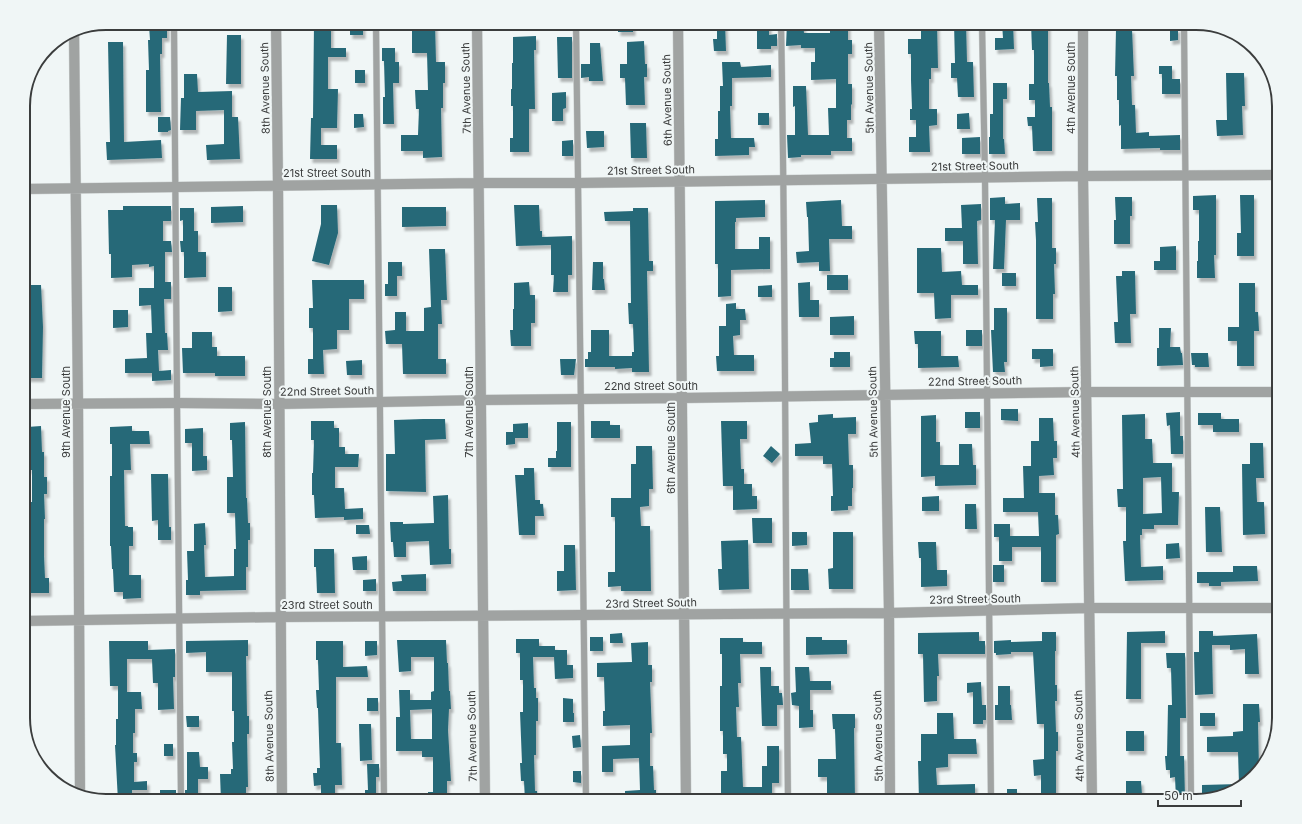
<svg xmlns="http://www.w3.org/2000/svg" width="1302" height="824" font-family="Inter,sans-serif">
<defs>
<filter id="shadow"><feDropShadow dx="2.5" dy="4" stdDeviation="1" flood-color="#0004"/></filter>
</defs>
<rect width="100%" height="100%" fill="#f0f6f6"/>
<path fill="#266978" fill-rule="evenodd" filter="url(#shadow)" d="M156 23H167V38H162V54H160L161 112H146V70H149L148 40H150L149 25 156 24Z
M314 23H331V48H346V57H328V89H338L337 128H321V145H337V159H310L311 118H313Z
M350 23H363V35H350Z
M412 23H435L436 62H445V83H443V108H441L442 157 423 158V151H401V135H418L419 109H416L415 90H428L427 53H412Z
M618 23H633V32H618Z
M717 23H725L726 51H714L713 39H717Z
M757 23H769V35L777 34V46H771V49H757Z
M787 23H803L804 33H830V23H848V40H852V54H848V84H852V104L851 105V120H847V138H852V151H831V155H801V157L788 158 787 135H795V106L793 107V86H806L808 135H829L828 108H836V79L811 80V62H815V48H801V45L786 46Z
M921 23H937L938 68H931V79H929V109H937V125L929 126 930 152H909V137H916V120H910V109H912L911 80V54H908V39H921Z
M954 23H966L967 62H973L974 97H958L957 78H951V63H955Z
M1002 23H1013L1014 49 995 50V38H1003Z
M1031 23H1048V83H1049L1050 107H1052V151H1033L1032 126H1028L1027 117H1035V100H1029V84H1034V50H1032Z
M1178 28V40L1170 41V29Z
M1116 29H1132L1134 76H1131L1132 105H1135L1136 133 1149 132V136L1180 135V150H1160V148L1121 149V125L1119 126V100H1117V76H1115Z
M227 35H241V84H226Z
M536 36V50H534L535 109H529V152H510V138H513V106H511V89H512V63H513V37Z
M557 37H572V78H558Z
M644 41 645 64H647V77H644L645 105H626L625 78H620V64H627V42Z
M108 42H123L124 142 161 140 162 158 107 160 106 142H110Z
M590 43H600L603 81H589V77L581 78V64H590Z
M382 48H395V62H399V83H393L394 124H383V97H385L384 61H382Z
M722 62H740L741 67 771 65V77L732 78V106H730L731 138H754L755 147H749V155L715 156V139H718V111H720V86H723Z
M1159 66H1172V79H1180V94H1162V74H1159Z
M355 70H365V83H355Z
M1226 73H1244L1245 106H1242L1243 135 1217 136 1216 120H1227Z
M184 74H197L198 92 232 91V117H238L240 159 207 160 206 145 224 144V110L196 111V130H180L181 98H184Z
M993 83H1007V99H1003V139H1004L1005 154H989V137H990V114H993Z
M566 92V108L563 109V121H552V93Z
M758 113H769V125H758Z
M969 113 970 129H957V114Z
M354 114H363L364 127 354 128Z
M158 117H170L171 130 168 131V132H158Z
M630 123H646L647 158H631Z
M586 131H604V147L587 148Z
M980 137V154H962V138Z
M573 140V156H562V141Z
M1216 195V255H1214L1215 278H1197V261H1198V241H1199V210H1193V196Z
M1240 195H1254V256H1237V233H1241Z
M1005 197V204L1020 203V220H1006L1004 269H993L995 220H990V198Z
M1115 197H1132V216H1130V244H1114V220H1116Z
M1037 198H1052V248H1056V264H1054L1055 294H1053V319H1036V240L1035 222H1038Z
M765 200V217L736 218V222H735V249H759V237H770V269L731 270V296L718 297V264H715V201Z
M841 200 842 226H852V239H829L830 271H819V262L797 263 796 252 809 251 808 217H807L806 202Z
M981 204V220L977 221 978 264H963V241H945V228H962L961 205Z
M321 205H337L338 233 329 265 312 261 321 224Z
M514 205H539L540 231H542V237L572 236V275H568V292H553L554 275H551V245L516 246Z
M123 206H171V221H163V241H171L172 252H165V282H171V299H164L165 333H167L168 350H158L159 371 171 370V380L152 381V373H125V359L147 358 146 333H152L151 305 139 306V288H154V266L149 267V264L132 265V277L111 278V254H109L108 210H123Z
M243 206V222L211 223V207Z
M402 207H446V226L402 227Z
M180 208H194V231H198V252H206V277L184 278V252H181L180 241H183V220L180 221Z
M633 208H648L649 261H653V271H647L649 372H632V368L615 369V367H585V359H588V352H591V330H609V356H632V352H634L633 324H629L628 303H631L630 221H605L604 212 633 211Z
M1176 246V270H1154V261H1160V247Z
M917 248H941L942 272 961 271 962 285H978V295H951V318L935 319 934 293H917Z
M429 249H445L447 300H441L442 324H438V359H446V374H403L402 344H386L385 331 395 330V312H406V331H424V308L431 307Z
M388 262H402V276H397V296H385V284H388Z
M593 262H603V279H604L605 290H592Z
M1122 271H1135L1136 314H1130L1131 343H1115L1114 322H1118L1116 276H1122Z
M1002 273H1016V286H1002Z
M827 275H848V290H827Z
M312 280H364V299H349V330H337V349L323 350 324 374H308V359H313V328H309V308H313Z
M529 282 530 295H535V323H531V346H511L510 330H513V309H514V283Z
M810 282V300H819V317H799L798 283Z
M1239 283H1255V312H1258L1259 331H1254V366H1237V341H1228V327H1239Z
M27 285H41L43 327 42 378H23V363H28Z
M772 285V297H758V286Z
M218 287H232V311L218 312Z
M736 303V309H745L746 320H740V335L733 336 734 355H754V371H717L716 356H719V326H726V304Z
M994 308H1007V362H1004L1005 372H993L991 330H994Z
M113 310H128V327L113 328Z
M854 316V335H830V317Z
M1159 328H1171L1170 347H1180L1181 353H1182L1183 365 1157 366V348H1159Z
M966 330H982V346H966Z
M914 331H941V356H958L959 367 918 368V344H915Z
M192 332H212V347H217V356H245V376H215V373H183L182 348H192Z
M1032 349H1053V366L1040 367V359H1032Z
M834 352H850V367H830V358H834Z
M1191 353H1208L1209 367H1195V365H1192Z
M560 359H576L574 375H561Z
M362 360V375H347L346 361Z
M1001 409H1018V421L1001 420Z
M965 412H980V428H965Z
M1180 412V436H1183V454H1171L1170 425 1167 426 1166 413Z
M1198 413H1221V419H1239V432H1213V425H1198Z
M833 414V418L856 417V434H848L849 465H853V488H852V506H848V510L831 511V496H833L832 464H823V456H795V444L811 443 809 423 818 422V415Z
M1145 414V439H1152L1153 463H1172V492H1179L1178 525H1154V529H1142V535H1140L1141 567 1163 566V580L1125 581 1123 541H1126V507H1118L1117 489H1123L1122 415ZM1161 477 1162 513 1143 514V478Z
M936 415V442H940V465H959V444H972L973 465H976V485L935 486V476L921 477V416Z
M1039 418H1053L1054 441H1057V458H1053L1054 475 1039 476V493H1055V515H1058L1059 534 1056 535V582H1041V547H1012V561H999V537H994V524H1010V536H1039L1038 512H1003V498H1024L1023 466H1031V441H1039Z
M423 419H445L446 439 425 440 426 492 386 491V454H395L394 420Z
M311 421H334V428H339V447H345V454H359L358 467H335V488H344L345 509 363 508V519L344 520V517L315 518 314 495H312V473H313L314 440H311Z
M591 421H610V425H620V438H591Z
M721 421H747V439H740L741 469H744V484H752V496H757V509L733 510V486H723Z
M245 422 246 498H247L248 523H250V540H248V567H246V590L200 591V595H186V580H188L187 551H194V524L205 523 206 545H204L205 577 234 576V549H236L235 513H227V477H233L232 440H230V423Z
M557 422H571V467H548V458H556V451H557Z
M528 423V438H515V444L506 445V432H513V424Z
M41 426 42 452H44V477H47V494H44L45 519H44V556L45 578H49V593H23V578H30L29 534H23V524H30V502H32V470H29V444H27V427Z
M132 426V431H149L150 444H130L131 470H124L125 526H128V527H133V546H129V575H141V598L123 599V592H114L113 569H112L111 546H110V476H112V444H110V427Z
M203 428V456H207V470L192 471V443H185V429Z
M1250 443H1263L1264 478H1256L1257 502H1264L1265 534 1243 535 1242 464H1250Z
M636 446H652L653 489H649V506L640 507 641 526H650L651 591H621V586L608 587V572H615V517H611V498H631V464H636Z
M771 446 780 454 772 463 763 456Z
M524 468H534L535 500H540V504H543L544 516H535V535H519L515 475H524Z
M151 474H168L169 527H171V540H158V520L152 521Z
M448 495 449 549H451V564L430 565 429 541 406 542V557H394L393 542H391L390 522H403V524L434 523 433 496Z
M939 496V511H922V497Z
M965 504H976L977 529H965Z
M1205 507H1220L1222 552H1206Z
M752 518H772V543H753Z
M356 525H369L370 534H356Z
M792 532H807V545L792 546Z
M833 532H853V589H829L828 569 833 568Z
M748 540 749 589 719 590 718 569H722L721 541Z
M918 542H936L937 570H947V586L921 587V558H919Z
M1179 543 1180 558 1166 559V544Z
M564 545H575L576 590 557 591V571H564Z
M314 549H334L335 593H317L316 567H314Z
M367 556V570H353L352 557Z
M993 565H1004V582H993Z
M1233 566H1257L1258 581 1221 582V586H1209V583H1197V572H1233Z
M791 569H808L809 590H791Z
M426 574V591H393L392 582 402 581 401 575Z
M376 579V591H363V580Z
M1165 631V643H1141V699H1126L1127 632Z
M1199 631H1213V636L1257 634 1259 674H1245V649L1230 650V645H1212L1213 694 1195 695 1194 652H1199Z
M979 632V641H985V654H938L939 676H937V701L924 702 923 654H918V633Z
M1042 632H1056V651H1055V685H1057V701H1055L1056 732H1058V751H1056V801H1041V775L1034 776 1033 760 1044 759V724H1037L1033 652H1011V654L996 655V653H994V641L1011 640V642L1042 641Z
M622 633 623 643H610V634Z
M590 637H603V651H590Z
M806 637H822V640H847V654L806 655Z
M720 638H743V642H762V654H740L741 683H738L739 707H736L737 737H741L743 787H762V766H767V746H779V783H772V801H721V771H727V754H723V731H720V686H722V654H720Z
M516 639H539V646H555V650H567V665H573V678L555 679 554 657H533L534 688H536V698H538V721H536V755H534L535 791H537L538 801H525L524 781H521L520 763H522L520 712H523V680H520V653H516Z
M248 640V656H246L247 716H249V734H247L248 787H246V801H221L220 774H231V769H233L232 742H234V711H232V672H206V652L186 653V641Z
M397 640H446L447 663H448L449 691H450L451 709H449L448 730 451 781H447V801H428V792H433V757H422V751H396V717H400L399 690H410V700H431V692L434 691V657H411V671L399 672ZM432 709V739H411L410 710Z
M109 641H148V650L175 649V677H173L174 709 158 710V683H153L152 659H127V692H141L142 709H135V733H133V753H137V762H134V782L147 781V790H132V801H118L115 745H116V719H118V686H110Z
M316 641H343V667L367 666 368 677H336V743H341L342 785H335V801H321V785L314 786 313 773H317V768H320L318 708H317L316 690H319L318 660H316Z
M365 641H377V655L365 656Z
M648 642V665H652V682H650L652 733H650V766H653L654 790H656V801H625V791L640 790 639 758 613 759V772H602V746L630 745V725L603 726V711H605L604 677H597V663L632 662 631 643Z
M1166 653H1185L1186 718H1180V756H1184L1185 799H1176L1175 777 1170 778V770H1166L1165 756H1167L1168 705H1172L1171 668H1167Z
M760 667H771V686H779V693H782L783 705H777V726H762Z
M795 667H809L810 681H831V690H810V710H813V727L799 728V706L792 705 791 693 796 692Z
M981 682 982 705H986V720H983V724H973V692L967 693V683Z
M998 686H1010V705H1011L1012 720H995V705H998Z
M367 698H378V711H367Z
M563 698 573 699V713H574V722H563Z
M1243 704H1259L1260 722H1258L1259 770 1237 790 1202 799V785L1239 784 1238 752H1207V737L1233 736V732L1243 731Z
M937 713H953L954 739H976L977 754H948V767L936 768 937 785 975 784V801H919L918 761H921V734H937Z
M1200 713H1215V726H1200Z
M832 714H855V728H854L855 801H827V777H818V759H836L835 729H833Z
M186 716H199V727H187Z
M359 724H371L372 760 360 761Z
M1126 731H1144V751H1126Z
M580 735 581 747 573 748 572 736Z
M164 744H173V756H164Z
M187 752H199L200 767H208V779H198V801H185V790H187Z
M367 764H379V777H376V801H365V790H368Z
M573 771H581V783L573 782Z
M1126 781H1141L1142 795 1126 796Z
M1007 789H1017V801H1007Z
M160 790H176V801H160Z"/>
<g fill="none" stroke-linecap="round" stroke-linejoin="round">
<g stroke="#ccd1d1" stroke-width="7">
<path id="lane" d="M174 23C177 282 177 542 181 801
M376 23 384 801
M576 23 586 801
M781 23C786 282 785 542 788 801
M982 23 985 178 991 801
M1184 23 1191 801"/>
</g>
<g stroke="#ccd1d1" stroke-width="11">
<path id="street" d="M276 23 278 185 282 801
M477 23 485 801
M678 23 686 801
M879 23 889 613 890 801
M1083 23V176L1092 801
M74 30 78 403 80 793
M23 189 478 183H578L1083 176 1279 175
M23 404 178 403 279 404 482 400 682 398 1087 392H1279
M23 621 280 617 889 613 1089 608H1279"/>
</g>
<use href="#lane" stroke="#a0a3a2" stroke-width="6"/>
<use href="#street" stroke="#a0a3a2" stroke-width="10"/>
</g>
<g text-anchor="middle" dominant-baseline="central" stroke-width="4" stroke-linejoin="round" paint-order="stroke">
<g font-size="11" fill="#3b3d3d" stroke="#f0f6f6">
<text transform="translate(265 88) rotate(-91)">8th Avenue South</text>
<text transform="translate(466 88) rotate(-91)">7th Avenue South</text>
<text transform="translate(869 88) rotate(-91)">5th Avenue South</text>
<text transform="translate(1071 88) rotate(-90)">4th Avenue South</text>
<text transform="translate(667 100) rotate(-91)">6th Avenue South</text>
<text transform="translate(975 166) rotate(-1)">21st Street South</text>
<text transform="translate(651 170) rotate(-1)">21st Street South</text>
<text x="327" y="173">21st Street South</text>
<text transform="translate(975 381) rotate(-1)">22nd Street South</text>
<text x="651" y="386">22nd Street South</text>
<text transform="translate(327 391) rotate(-1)">22nd Street South</text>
<text transform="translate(66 412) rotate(-90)">9th Avenue South</text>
<text transform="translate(267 412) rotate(-90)">8th Avenue South</text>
<text transform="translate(469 412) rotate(-90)">7th Avenue South</text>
<text transform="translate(873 412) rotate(-91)">5th Avenue South</text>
<text transform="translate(1075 412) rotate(-91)">4th Avenue South</text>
<text transform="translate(671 448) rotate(-90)">6th Avenue South</text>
<text transform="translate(975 599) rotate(-1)">23rd Street South</text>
<text transform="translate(651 603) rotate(-1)">23rd Street South</text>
<text x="327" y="605">23rd Street South</text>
<text transform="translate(269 736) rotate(-91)">8th Avenue South</text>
<text transform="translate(472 736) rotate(-91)">7th Avenue South</text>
<text transform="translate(878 736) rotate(-91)">5th Avenue South</text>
<text transform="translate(1079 736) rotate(-91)">4th Avenue South</text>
</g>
</g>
<path d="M0 0H1302V824H0ZM106 30H1196A76 76 0 0 1 1272 106V718A76 76 0 0 1 1196 794H106A76 76 0 0 1 30 718V106A76 76 0 0 1 106 30Z" fill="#f0f6f6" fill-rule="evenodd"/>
<path fill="none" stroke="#3b3d3d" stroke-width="2" d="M106 30H1196A76 76 0 0 1 1272 106V718A76 76 0 0 1 1196 794H106A76 76 0 0 1 30 718V106A76 76 0 0 1 106 30Z"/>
<path d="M1158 800v6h83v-6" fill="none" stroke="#3b3d3d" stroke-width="2"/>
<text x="1164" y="800" font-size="12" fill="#3b3d3d" stroke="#f0f6f6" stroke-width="3" paint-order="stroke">50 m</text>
</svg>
